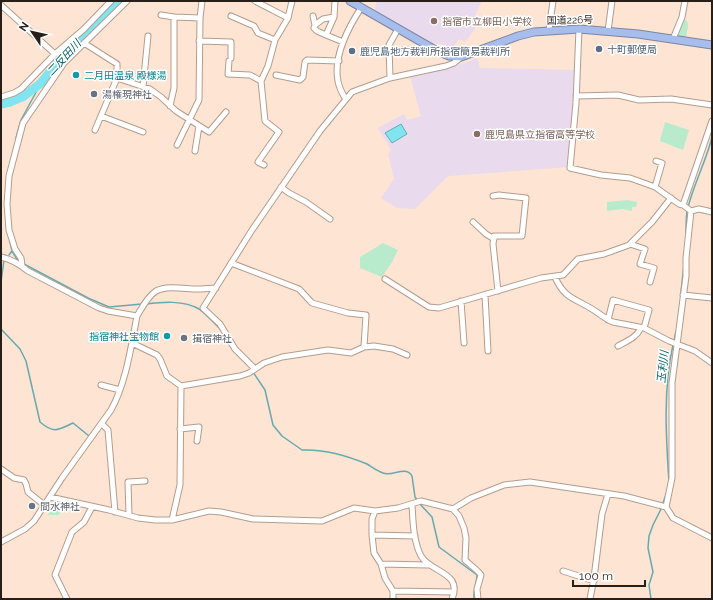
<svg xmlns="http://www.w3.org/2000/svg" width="713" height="600" font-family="Raleway,'Noto Sans JP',sans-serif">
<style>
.education{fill:#e9daed}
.green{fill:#b7ebcb}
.water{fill:#80e5f1;stroke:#66aab0}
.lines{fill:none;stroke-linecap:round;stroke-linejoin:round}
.stream{stroke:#66aab0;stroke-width:1.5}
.river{stroke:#80e5f1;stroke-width:9}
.minor-casing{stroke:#b49c8c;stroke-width:7}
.highway-casing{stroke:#7b86a2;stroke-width:9}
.minor{stroke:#fff;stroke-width:5}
.highway{stroke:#a7beec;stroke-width:7}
.education-dot{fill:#8d6e63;stroke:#fff;stroke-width:1.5}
.service-dot{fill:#5c6f8a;stroke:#fff;stroke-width:1.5}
.culture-dot{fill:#0f9aa8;stroke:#fff;stroke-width:1.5}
.worship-dot{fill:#6b7280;stroke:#fff;stroke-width:1.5}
.labels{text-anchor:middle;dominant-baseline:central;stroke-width:3;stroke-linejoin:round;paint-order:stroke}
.street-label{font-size:10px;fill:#281f19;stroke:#fff}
.education-label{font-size:10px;fill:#785e54;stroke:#fff;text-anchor:start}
.service-label{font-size:10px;fill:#4e5e75;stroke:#fff;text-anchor:start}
.culture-label{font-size:10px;fill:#0d838f;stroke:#fff;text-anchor:start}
.worship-label{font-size:10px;fill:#5b616d;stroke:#fff;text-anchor:start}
.water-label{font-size:11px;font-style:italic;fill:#06626a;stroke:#fff}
</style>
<rect width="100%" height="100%" fill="#fee4d3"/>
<path class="education" d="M377 1H482L476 13 475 29 465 42 459 39 454 47 433 43 422 39 374 11Z
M477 57 480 68 576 70 575 103 568 167 449 176 446 178 415 209 397 208 381 198 394 179 388 154 391 150 378 128 404 114 407 120 421 116 410 76 448 68 471 61Z"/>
<path class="green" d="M682 19 687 21 688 25 686 38 676 36Z
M665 122 689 130 683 150 660 141Z
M628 200 637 202 636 207H632V211L623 209 607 211V202Z
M383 243 398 250 392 262 382 277 360 268V257Z
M55 503 62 504 59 515H48Z"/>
<path class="water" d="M401 124 407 134 392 143 385 133Z"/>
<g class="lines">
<path class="stream" d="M16 138 21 120 41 83
M686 236C686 228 686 219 687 211 693 185 706 162 712 137
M12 251 16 258 19 261
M9 255 12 251 10 242
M24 264 88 298 109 307 142 304
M1 282 4 260
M681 292 684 265
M146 304C162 302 184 300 199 309 207 315 215 324 222 331
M1 329 20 349 26 361 40 422C54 434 58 430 73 423L89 436
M674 341 676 331
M253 372 265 390 273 425 282 436 302 450C323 449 348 456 367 464 372 467 377 471 383 473 392 477 406 465 412 476L415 497 417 500
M669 482C666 438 663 388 673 345
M419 503 432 517 439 547 477 575C477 584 473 588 474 599
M651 599 649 585 653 572 648 548 649 536 653 525 660 511 667 492"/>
<path class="river" d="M1 104 10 102 24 96 41 83 60 59 120 1"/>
<defs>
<path id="minor" d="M255 1 288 18
M335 1 334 17 326 35 343 42
M1 5 55 54
M161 15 174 17
M231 16 254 26 258 33 275 40
M313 16 315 25
M579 29 576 103 570 168 601 175 630 178 655 187 679 204 683 205 691 211 699 209 712 212
M549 30 553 1
M608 31 612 1
M326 35 317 31 314 28 315 25 323 19 334 17
M673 39 682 17 685 1
M199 41 231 42V58
M84 43 117 64V78L150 89 161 97 176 111 209 132 226 112
M229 61 228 74 250 75 261 81
M276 75 300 80 303 77 305 62 307 60 339 61
M390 78 389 45 398 29
M143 87 148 36
M576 96 618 95 639 100 671 99 712 105
M1 97 14 93 21 89 55 54 84 29 111 1
M345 98C342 93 339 87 338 81 333 56 348 28 361 8
M170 106 174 88V17L200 18
M101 116 143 132
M95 130 117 78
M177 145 199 100 200 18 202 1
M195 151 199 126
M264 165 258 162 279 132 265 121 261 81 268 66 275 40 288 18 292 1
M281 187 289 193 306 202 330 219
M655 187 662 163 656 161
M493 196 499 195 526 198 522 236H494L493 244 498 291
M683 205 712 121
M691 211 686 258V276L672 383V478L666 507 673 518 712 538
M473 222 486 234 494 239
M630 244 645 249 640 264 654 268 650 282
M1 257C10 259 21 265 28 271L99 308 108 311 137 316C142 308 147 297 156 291 168 285 185 289 197 289 204 289 210 288 216 288
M231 263 299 289 312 303 348 313 366 315 364 347
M22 266 21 258 15 249 9 230 7 204 9 176 23 123 64 63 127 1
M555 277C564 298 574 298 592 309 599 313 605 319 613 322L644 328 669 341 695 351 712 363
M385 279 429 307 439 308 541 278 563 275 578 259 604 254 629 245 652 222 671 198
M485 295 488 351
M683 295 712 298
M461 301 464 343
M608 320 613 300 649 310 644 328
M132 343 157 355 160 359 167 376 181 386 240 376 249 373 264 363 282 357 328 350 351 353 364 347 374 346 393 349 407 355
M618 346C627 341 636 338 641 328
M255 369 235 349 220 324 203 308 252 230 320 131 352 92 390 78 446 66 454 63 461 57
M101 385 120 390
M102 424 108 430 115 512
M180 429 199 427 197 441
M1 469 14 478 24 480 26 484 28 492 44 505
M50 497 109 510 138 518 155 520H172L209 511 221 512 253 519 322 521 354 508 375 511 398 508 421 501 453 509 459 516 464 528 466 538 465 560C469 564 479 571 481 575L477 589 478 599
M412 504C413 521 413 540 421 556 431 573 463 572 452 599
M453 509 471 498 504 485 530 482 624 496 666 507
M375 511 372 519V535L374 553 381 564 385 578 393 591V599
M129 515 128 482 145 481
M172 520 180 485 181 386
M372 535 415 536
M1 542 25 529 34 521 62 478 111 410C126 383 131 347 137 316
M381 564 428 565
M563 571 594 581
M393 591 454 592
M67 599 55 575 72 532 84 522 92 507
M590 599 594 578 602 514 608 494"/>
<path id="highway" d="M350 1 437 51 449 56 461 57 518 36 534 32 579 29 638 34 712 45"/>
</defs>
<use href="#minor" class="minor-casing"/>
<use href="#highway" class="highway-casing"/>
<use href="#minor" class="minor"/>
<use href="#highway" class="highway"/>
</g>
<g class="education-dot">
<circle cx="434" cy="21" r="4"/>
<circle cx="477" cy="134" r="4"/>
</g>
<g class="service-dot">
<circle cx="599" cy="49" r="4"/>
<circle cx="352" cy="51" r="4"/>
</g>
<g class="culture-dot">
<circle cx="76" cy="75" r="4"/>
<circle cx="167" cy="336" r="4"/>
</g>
<g class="worship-dot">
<circle cx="94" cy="94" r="4"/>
<circle cx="184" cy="338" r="4"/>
<circle cx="32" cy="506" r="4"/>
</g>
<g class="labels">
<g class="street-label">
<text transform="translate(570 20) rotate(-1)">国道226号</text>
</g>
<g class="education-label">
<text x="442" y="21">指宿市立柳田小学校</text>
<text x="485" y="134">鹿児島県立指宿高等学校</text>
</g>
<g class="service-label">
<text x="607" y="49">十町郵便局</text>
<text x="360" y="51">鹿児島地方裁判所指宿簡易裁判所</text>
</g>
<g class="culture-label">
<text x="84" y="75">二月田温泉 殿様湯</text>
<text x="159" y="336" text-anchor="end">指宿神社宝物館</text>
</g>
<g class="worship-label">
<text x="102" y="94">湯権現神社</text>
<text x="192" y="338">揖宿神社</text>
<text x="40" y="506">間水神社</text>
</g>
<g class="water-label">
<text transform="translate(64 58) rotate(-47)">二反田川</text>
<text transform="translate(663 367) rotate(-84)">玉利川</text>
</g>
</g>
<rect width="713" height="600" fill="none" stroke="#281f19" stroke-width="4"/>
<g transform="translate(32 32) rotate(304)" stroke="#ffffff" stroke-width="3" paint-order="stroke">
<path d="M0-3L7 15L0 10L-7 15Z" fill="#281f19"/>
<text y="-6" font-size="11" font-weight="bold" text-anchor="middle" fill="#281f19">N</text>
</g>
<path d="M573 580v6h72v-6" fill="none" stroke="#281f19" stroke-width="2"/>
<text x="579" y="580" font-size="12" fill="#281f19" stroke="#ffffff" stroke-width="3" paint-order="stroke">100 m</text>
</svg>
